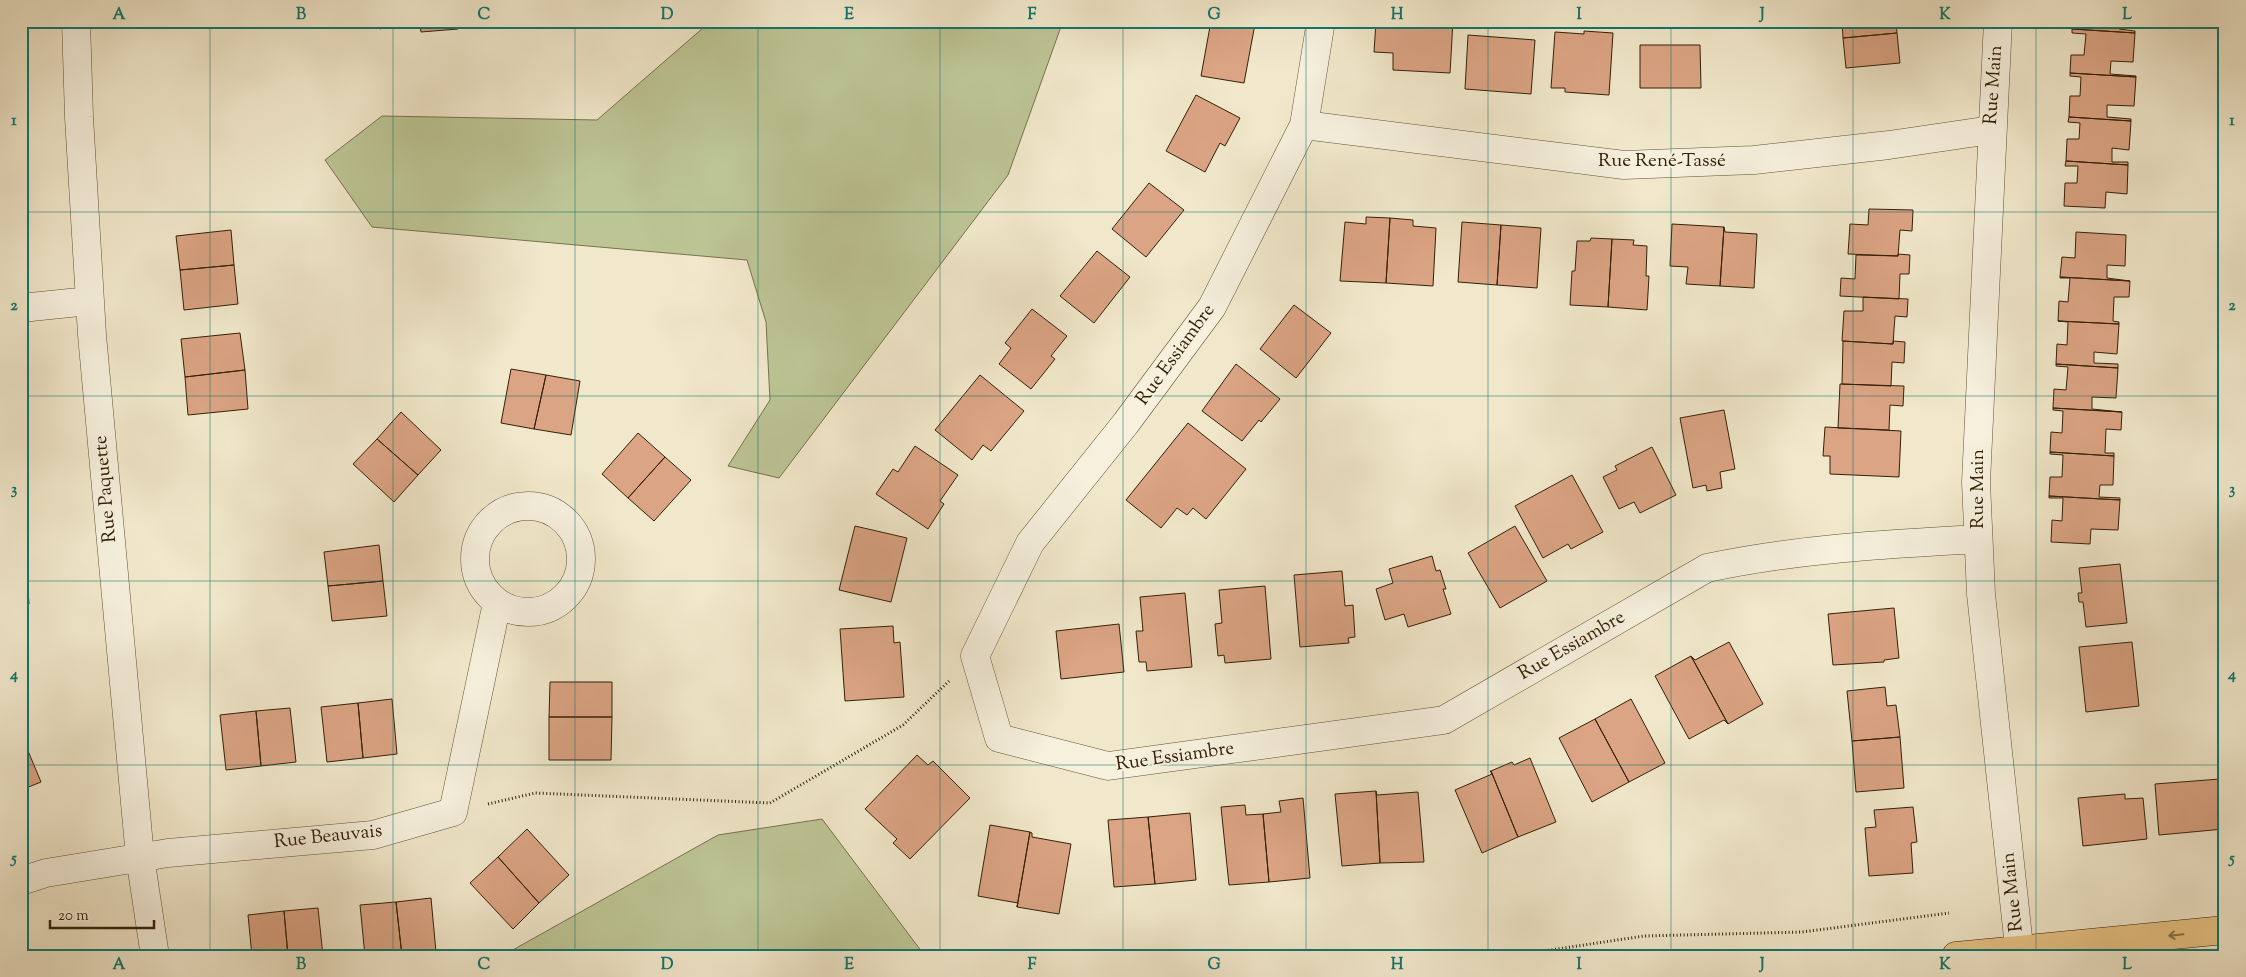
<svg xmlns="http://www.w3.org/2000/svg" width="2246" height="977" font-family="'Sorts Mill Goudy',serif">
<style>
.green{fill:#bdc595;stroke:#78724e}
.building{fill:#dba484;stroke:#342007}
.lines{fill:none;stroke-linecap:round;stroke-linejoin:round}
.minor-casing{stroke:#635238;stroke-width:29}
.major-casing{stroke:#342007;stroke-width:29}
.path{stroke:#342007;stroke-width:3;stroke-dasharray:1 2.5;stroke-linecap:butt}
.minor{stroke:#f6f0dd;stroke-width:28}
.major{stroke:#e8c486;stroke-width:28}
.oneway{stroke:#8e7246}
.grid{fill:none;stroke:#0f766e;stroke-width:1;stroke-opacity:0.55}
.labels{text-anchor:middle;dominant-baseline:central;stroke-width:4;stroke-linejoin:round;paint-order:stroke}
.street-label{font-size:19px;fill:#342007;stroke:#f6f0dd}
.neatline{fill:none;stroke:#0f766e;stroke-width:2}
.grid-label{font-size:16px;text-anchor:middle;font-weight:bold;fill:#0f766e}
</style>
<rect width="100%" height="100%" fill="#f1e8cb"/>
<filter id="stains"><feTurbulence type="fractalNoise" baseFrequency=".004" numOctaves="4"/><feColorMatrix values="0 0 0 0 .2 0 0 0 0 .09 0 0 0 0 .02 0 0 0 .5 -.17"/></filter>
<radialGradient id="worn" r=".72"><stop offset=".6" stop-color="#630" stop-opacity="0"/><stop offset="1" stop-color="#630" stop-opacity=".3"/></radialGradient>
<path class="green" d="M711 21H1063L1008 175 779 478 728 466 770 400 766 322 747 260 372 227 325 160 382 116 597 120Z
M822 819 925 956H502L718 835Z"/>
<path class="building" d="M355 21H383L381 29Z
M419 21H477L457 25 458 29 421 32Z
M1211 21H1236L1255 24 1244 83 1201 76Z
M1376 21H1453L1450 73 1393 70V53L1374 52Z
M1842 21H1896L1897 33 1843 38Z
M2073 21H2120L2119 29 2135 31V33L2072 29Z
M2072 29 2135 33 2133 62 2111 61 2110 74 2136 76V77L2070 73 2071 55H2084L2086 34 2072 33Z
M1584 31 1613 33 1609 95 1565 92V88H1551L1555 32 1584 34Z
M1897 33 1900 63 1846 68 1843 38Z
M1468 35 1535 40 1531 94 1465 89Z
M1640 45H1700L1701 88H1640Z
M2070 73 2136 77 2134 106 2107 105V117L2131 119V121L2069 117 2070 96H2080L2081 77 2070 76Z
M1196 95 1240 118 1225 146 1220 143 1205 172 1166 151Z
M2069 117 2131 121 2129 150 2112 148V162H2128V165L2066 161 2067 139H2079L2080 123 2068 122Z
M2066 161 2128 165 2127 194 2106 192 2105 208 2064 206 2065 183H2077L2078 166H2065Z
M1149 183 1184 210 1146 257 1112 229Z
M1869 209 1913 210 1912 231 1900 230 1898 256 1848 254 1850 224 1868 225Z
M1366 217 1390 218 1386 283 1340 281 1345 222 1366 224Z
M1390 218 1413 220V226L1436 228 1433 286 1386 283Z
M1462 222 1501 225 1497 285 1458 282Z
M1672 224 1724 227 1720 286 1686 284 1688 267 1670 266Z
M1501 225 1541 228 1537 288 1497 285Z
M1724 227 1725 232 1757 234 1754 288 1720 286Z
M231 230 234 265 180 270 176 236Z
M2076 232 2126 235 2125 266 2107 265V278L2130 281 2060 277 2062 257 2075 258Z
M1591 238 1612 239 1608 307 1570 305 1572 271H1575L1577 241H1590Z
M1612 239 1634 240 1633 245 1647 246 1646 276H1649L1647 310 1608 307Z
M1097 251 1130 277 1094 323 1060 296Z
M1898 254 1910 255 1909 274H1900L1899 299 1840 296 1841 278 1855 279 1856 255 1898 256Z
M234 265 238 304 184 310 180 270Z
M2060 277 2130 281 2129 297H2114L2113 321 2119 322V324L2058 321 2059 301 2068 302 2070 278H2060Z
M1863 297 1908 299 1907 317 1895 316 1893 344 1842 341 1844 311H1863Z
M1294 305 1331 333 1296 378 1260 349Z
M1032 309 1067 336 1051 356 1055 359 1031 389 999 364 1011 348 1005 343Z
M2058 321 2119 324 2117 354 2094 352V363L2118 364V368L2056 364 2057 344 2067 345 2068 322Z
M240 333 245 370 185 377 181 339Z
M1843 341 1893 344V341L1905 342 1904 363 1892 362 1891 386 1842 384Z
M1236 364 1280 399 1261 422 1259 420 1242 441 1202 411Z
M2056 364 2118 368 2116 398 2092 397V409L2122 412 2053 408 2054 389 2066 390 2068 367 2056 366Z
M511 369 546 375 534 429 501 423Z
M245 370 248 409 188 415 185 377Z
M546 375 580 381 571 435 534 429Z
M980 375 1024 411 991 451 983 445 972 460 935 430Z
M1840 384 1904 386 1903 406 1890 405 1889 430 1838 428Z
M2053 408 2122 412 2121 430 2106 429 2105 453H2114V456L2050 452 2051 432 2062 433 2063 411 2053 410Z
M1724 410 1735 469 1720 472 1722 488 1707 491 1706 485 1693 488 1680 418Z
M401 412 441 450 418 475 377 439Z
M1188 423 1246 469 1206 519 1193 508 1187 515 1177 508 1161 528 1126 500Z
M1825 427 1901 431 1899 477 1830 474V456H1823Z
M638 433 665 457 628 498 602 474Z
M377 439 418 475 394 502 353 464Z
M915 446 958 475 940 501 944 504 928 529 876 494 893 469 898 472Z
M1652 447 1676 495 1640 513 1634 502 1619 509 1603 477 1617 470 1615 466Z
M2050 452 2114 456 2113 485H2100L2099 497 2120 498V500L2049 496 2050 477H2062L2063 455 2050 454Z
M665 457 691 480 654 521 628 498Z
M1572 475 1603 532 1571 549 1568 544 1543 558 1515 506Z
M2049 496 2120 500 2118 530 2091 529 2090 544 2051 542 2052 520 2062 521 2063 498H2049Z
M21 511 25 530H21Z
M855 526 907 538 891 602 839 590Z
M1515 526 1547 581 1500 608 1468 553Z
M379 545 383 581 328 586 324 552Z
M1432 556 1436 571 1440 570 1446 589H1443L1451 614 1408 627 1404 614 1385 620 1376 589 1393 583 1389 569Z
M2120 564 2127 623 2086 627 2083 602H2079L2078 593H2082L2079 568Z
M21 567H26L29 604 21 605Z
M1342 571 1345 606 1353 605 1355 637 1348 638 1349 643 1300 647 1294 575Z
M383 581 387 616 332 621 328 586Z
M1265 586 1271 659 1225 663 1224 655 1218 656 1215 624 1222 623 1219 590Z
M1185 593 1192 667 1147 671 1146 662H1139L1136 631H1143L1140 597Z
M1894 608 1899 658 1884 660V662L1833 665 1828 614Z
M1119 624 1124 672 1061 679 1056 631Z
M893 626 894 643 900 642 904 697 845 701 840 629Z
M1729 642 1763 704 1728 724 1691 656 1695 660Z
M2132 642 2139 706 2086 712 2079 647Z
M1691 656 1728 724 1724 720 1689 739 1655 676Z
M550 682H612V717H549Z
M1885 687 1887 706 1896 705 1900 737 1852 741 1847 691Z
M392 699 397 754 363 758 358 703Z
M1631 699 1665 763 1629 782 1595 719Z
M358 703 363 758 327 762 321 707Z
M290 708 296 762 261 766 256 711Z
M256 711 261 766 226 770 220 715Z
M549 717H612L611 760H549Z
M1595 719 1629 782 1592 802 1559 738Z
M21 734 41 782 21 790Z
M1900 737 1904 788 1856 792 1852 741Z
M917 755 928 765 933 761 970 798 910 859 893 843 897 839 865 809Z
M1530 758 1556 822 1518 837 1491 771 1512 762 1514 765Z
M1490 771H1491L1518 837 1482 853 1455 790 1492 774Z
M2220 779 2224 829 2159 835 2155 784Z
M1376 791 1377 795 1418 792 1424 862 1380 863Z
M1376 791 1380 863 1342 866 1335 794Z
M2125 794V799L2143 798 2147 839 2083 846 2078 798Z
M1303 798 1310 878 1269 882 1263 814 1281 812 1279 801Z
M1245 805 1246 815 1263 814 1269 882 1229 885 1221 807Z
M1913 807 1917 842 1911 843 1913 873 1869 876 1865 828 1876 827 1874 810Z
M1190 813 1196 880 1155 884 1148 817Z
M1148 817 1155 884 1114 887 1108 820Z
M990 825 1030 832 1017 907 1018 903 978 896Z
M527 829 569 875 539 903 498 857Z
M1030 832 1032 833V837L1071 844 1059 914 1017 907Z
M498 857 539 903 513 929 470 883Z
M431 898 436 952 402 956 396 902Z
M396 902 402 956H365L360 905Z
M318 908 323 956H288L284 911Z
M284 911 288 956H252L248 915Z
M50 950 53 956H39Z"/>
<g class="lines">
<defs>
<path id="minor" d="M76 21 79 117 92 335 140 857 155 956
M1321 21 1304 125 1212 307 1126 423 1030 543 975 656 999 738 1108 766 1444 720 1707 568C1796 549 1887 544 1978 539
M1998 21 1976 482 1981 594 2020 956
M1304 125 1624 165 1754 160 1889 145 1991 130
M21 308 89 301
M475 559a53 53 0 1 1 106 0a53 53 0 1 1-106 0Z
M21 881 46 873 168 853 373 835 453 812 497 603"/>
<path id="major" d="M1956 956 2225 930"/>
</defs>
<use href="#minor" class="minor-casing"/>
<use href="#major" class="major-casing"/>
<path class="path" d="M488 804 535 793 770 803 903 725 949 681
M1496 956 1537 952 1644 936 1802 932 1949 913"/>
<use href="#minor" class="minor"/>
<use href="#major" class="major"/>
</g>
<defs><path id="oneway-shaft" d="M-6 0H5M1.5-3L5.5 0L1.5 3" fill="none" stroke-width="1.6" stroke-linecap="round" stroke-linejoin="round" transform="scale(1.25)"/></defs>
<use class="oneway" href="#oneway-shaft" transform="translate(2176 935) rotate(174)"/>
<path class="grid" d="M210 21V956M393 21V956M575 21V956M758 21V956M940 21V956M1123 21V956M1306 21V956M1488 21V956M1671 21V956M1853 21V956M2036 21V956M21 212H2225M21 396H2225M21 581H2225M21 765H2225"/>
<g class="labels">
<g class="street-label">
<text transform="translate(1994 85) rotate(-86)">Rue Main</text>
<text x="1662" y="161">Rue René-Tassé</text>
<text transform="translate(1176 355) rotate(-54)">Rue Essiambre</text>
<text transform="translate(106 489) rotate(-95)">Rue Paquette</text>
<text transform="translate(1978 489) rotate(-90)">Rue Main</text>
<text transform="translate(1572 646) rotate(-30)">Rue Essiambre</text>
<text transform="translate(1175 757) rotate(-8)">Rue Essiambre</text>
<text transform="translate(328 837) rotate(-6)">Rue Beauvais</text>
<text transform="translate(2013 892) rotate(-96)">Rue Main</text>
</g>
</g>
<rect width="2246" height="977" fill="none" stroke="#f1e8cb" stroke-width="55"/>
<path d="M50 920v8h104v-8" fill="none" stroke="#342007" stroke-width="2.5"/>
<text x="58" y="920" font-size="15" fill="#342007" stroke="#f6f0dd" stroke-width="4" paint-order="stroke">20 m</text>
<rect x="28" y="28" width="2190" height="922" class="neatline"/>
<g class="grid-label">
<text x="119" y="19">A</text>
<text x="301" y="19">B</text>
<text x="484" y="19">C</text>
<text x="667" y="19">D</text>
<text x="849" y="19">E</text>
<text x="1032" y="19">F</text>
<text x="1214" y="19">G</text>
<text x="1397" y="19">H</text>
<text x="1579" y="19">I</text>
<text x="1762" y="19">J</text>
<text x="1945" y="19">K</text>
<text x="2127" y="19">L</text>
<text x="14" y="125">1</text>
<text x="2232" y="125">1</text>
<text x="14" y="310">2</text>
<text x="2232" y="310">2</text>
<text x="14" y="494">3</text>
<text x="2232" y="494">3</text>
<text x="14" y="679">4</text>
<text x="2232" y="679">4</text>
<text x="14" y="863">5</text>
<text x="2232" y="863">5</text>
<text x="119" y="969">A</text>
<text x="301" y="969">B</text>
<text x="484" y="969">C</text>
<text x="667" y="969">D</text>
<text x="849" y="969">E</text>
<text x="1032" y="969">F</text>
<text x="1214" y="969">G</text>
<text x="1397" y="969">H</text>
<text x="1579" y="969">I</text>
<text x="1762" y="969">J</text>
<text x="1945" y="969">K</text>
<text x="2127" y="969">L</text>
</g>
<rect width="100%" height="100%" filter="url(#stains)"/>
<rect width="100%" height="100%" fill="url(#worn)"/>
</svg>
